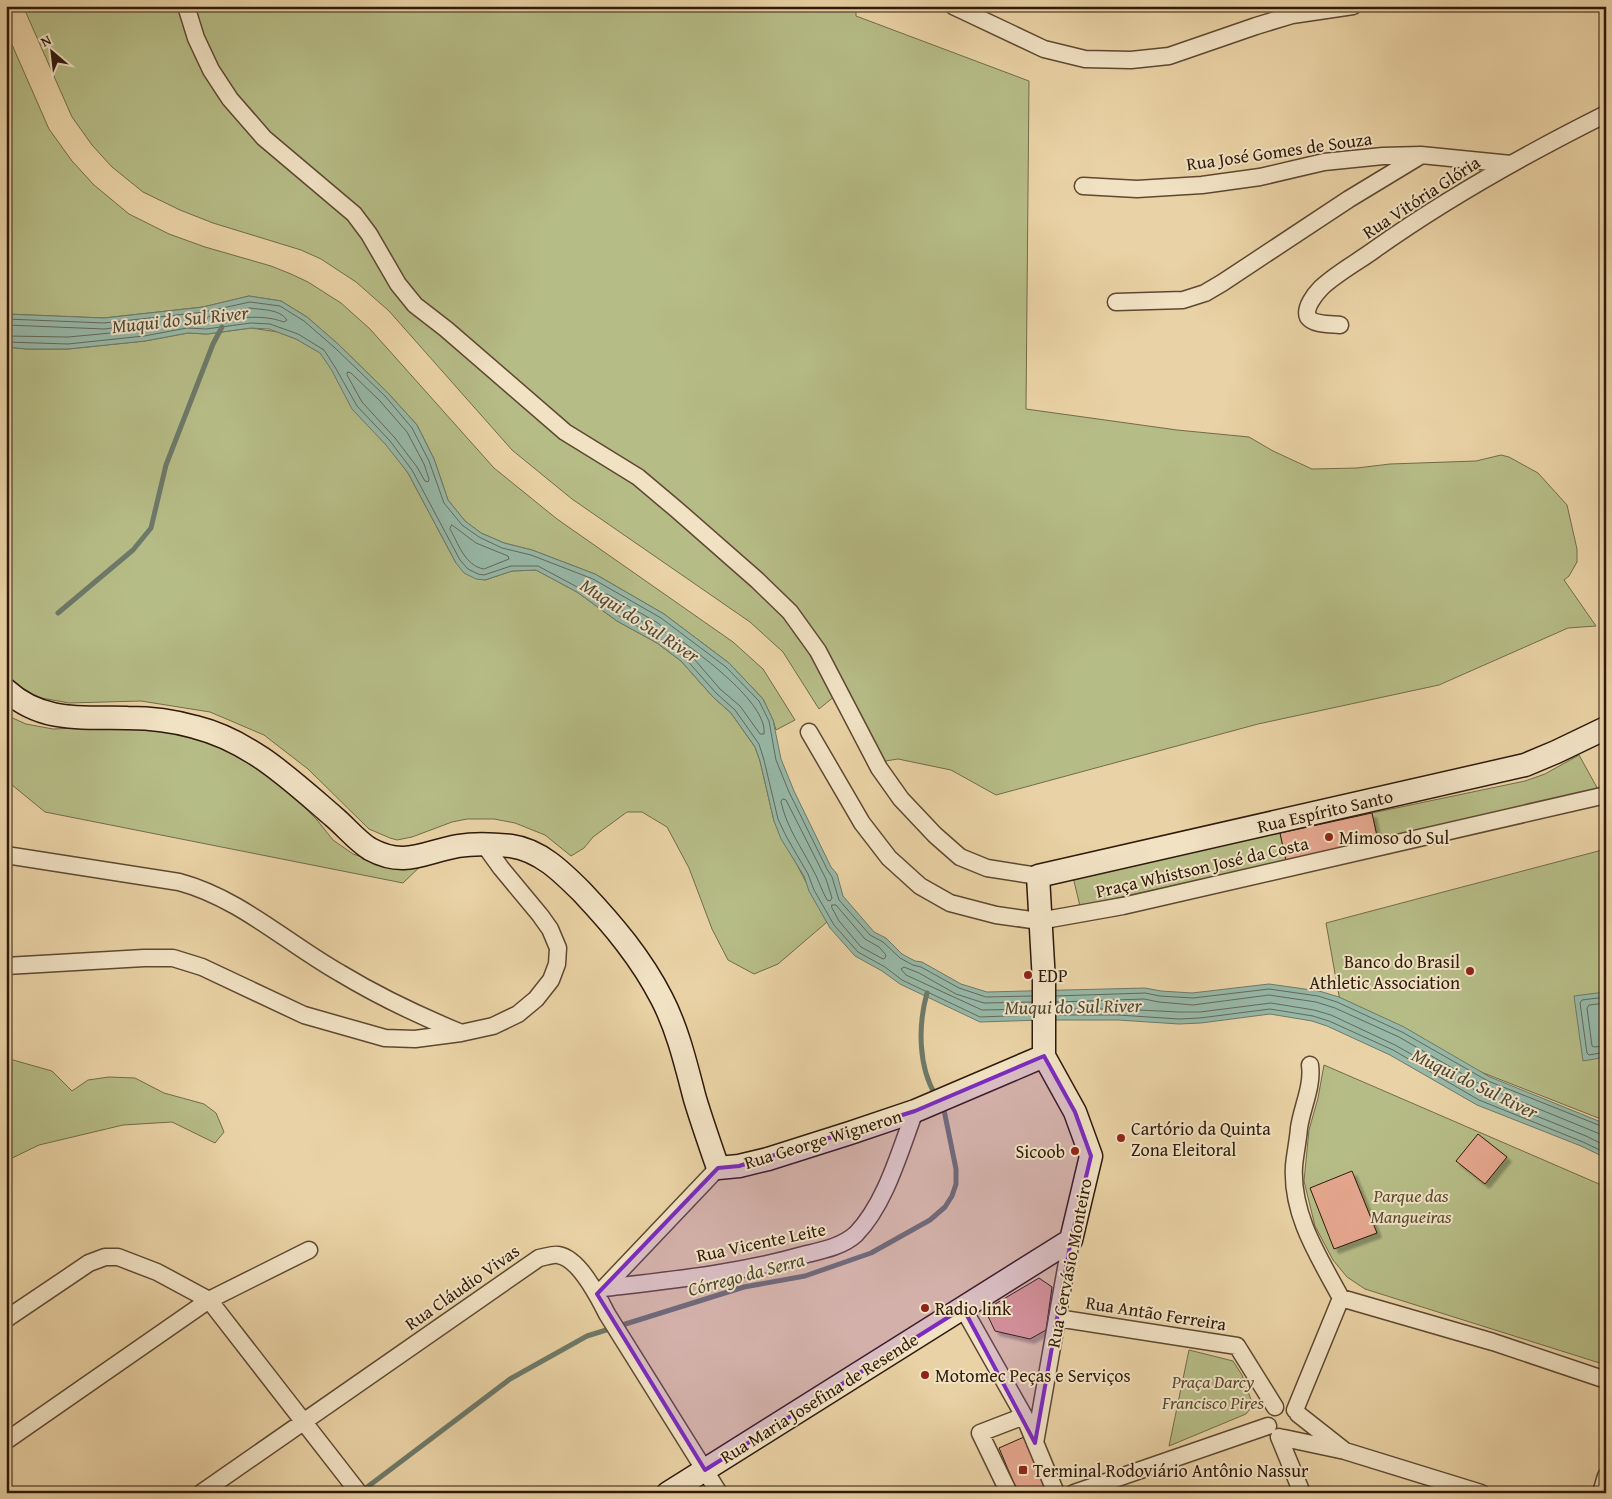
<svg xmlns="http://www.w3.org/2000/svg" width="1612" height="1499" font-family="'Gentium Book Plus',serif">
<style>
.green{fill:#b6bc86;stroke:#726b48}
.water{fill:#97b8a8;stroke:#6d7969}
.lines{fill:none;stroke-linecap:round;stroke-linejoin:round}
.shore{stroke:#636959;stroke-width:1}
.stream{stroke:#6d7969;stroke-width:5}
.building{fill:#e5a78f;stroke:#2f1a0a;filter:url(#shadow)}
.street-casing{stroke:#5e4831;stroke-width:19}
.secondary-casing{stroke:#2f1a0a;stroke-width:25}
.street{stroke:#f1e2c4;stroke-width:16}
.secondary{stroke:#f1e2c4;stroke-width:22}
.marked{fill:#7b2cbf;fill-opacity:0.2;stroke:#7b2cbf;stroke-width:4;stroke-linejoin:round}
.poi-dot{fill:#8f2418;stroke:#f1e2c4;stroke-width:2}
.labels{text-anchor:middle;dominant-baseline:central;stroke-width:4;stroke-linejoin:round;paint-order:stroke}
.street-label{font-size:18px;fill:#2f1a0a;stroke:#f1e2c4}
.poi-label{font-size:18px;fill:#2f1a0a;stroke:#f1e2c4;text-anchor:start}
.park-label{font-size:18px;font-style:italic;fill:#584b2f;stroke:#f1e2c4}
.water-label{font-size:19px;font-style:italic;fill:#4e4939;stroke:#f1e2c4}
</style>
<defs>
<filter id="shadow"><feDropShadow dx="4.5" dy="4.5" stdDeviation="1" flood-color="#0004"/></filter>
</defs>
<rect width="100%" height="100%" fill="#e9d2a5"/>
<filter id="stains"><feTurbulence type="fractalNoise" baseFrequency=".004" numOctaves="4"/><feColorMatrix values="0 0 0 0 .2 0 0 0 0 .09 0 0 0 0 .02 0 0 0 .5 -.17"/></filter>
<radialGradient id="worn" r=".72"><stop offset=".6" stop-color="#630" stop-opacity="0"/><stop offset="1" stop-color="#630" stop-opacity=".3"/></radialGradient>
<path class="green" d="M23 6H856V16L1029 81 1026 409 1177 430 1249 437 1273 451 1312 469 1357 468 1390 464 1476 461 1501 455 1509 457 1538 473 1567 505 1577 549V562L1569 576 1564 580 1596 626 1568 628 1439 685 1258 724 996 795 951 770 898 759 873 763 841 691 819 709 783 652 750 622 572 499 512 450 389 311 356 282 321 259 301 250 213 223 180 210 143 192 112 167 92 145 72 117Z
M6 31 49 129 72 161 94 185 129 214 169 234 205 247 271 266 291 274 308 282 341 303 370 329 494 468 557 519 733 642 763 669 795 720 776 730 773 720 763 699 729 663 664 614 595 574 532 550 504 543 481 533 465 521 448 500 434 459 417 425 388 393 338 344 307 317 281 301 249 296 203 307 104 318 6 314Z
M251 328 278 332 296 339 321 353 408 473 456 563 485 580 512 571 536 570 577 592 617 621 657 643 681 661 713 697 731 713 755 747 760 761 774 821 827 922 778 964 754 974 728 960 712 929 689 868 667 827 642 812H627L593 837 584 848 571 856 545 835 515 823 494 819H467L452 822 412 837 397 840 390 838 369 829 308 769 264 735 210 712 141 701 69 703 36 697 18 689 6 675V347L27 349H68L145 341 188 333 207 334Z
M6 715 26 724 53 729 122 726 159 728 224 745 285 787 317 820 333 840 353 854 377 862 428 859 403 883 45 812 6 780Z
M1579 755 1600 793 1378 841 1372 813 1525 781 1545 774Z
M1280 833 1286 861 1080 906 1073 877Z
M1606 849V1121L1343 1018 1326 923Z
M6 1058 52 1071 72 1091 88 1080 109 1077 135 1078 164 1093 204 1104 216 1113 224 1132 215 1143 172 1122 123 1125 39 1145 6 1161Z
M1324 1065 1606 1187V1365L1365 1289 1347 1277 1333 1260 1315 1226 1304 1181 1309 1130 1318 1098Z
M1189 1350 1233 1361 1242 1375 1253 1405 1246 1414 1169 1446Z"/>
<path class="water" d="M249 296 281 301 307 317 338 344 388 393 417 425 434 459 448 500 465 521 481 533 504 543 532 550 595 574 664 614 729 663 763 699 773 720 781 759 794 791 831 867 837 874 843 896 874 932 886 938 902 954 915 961 922 962 961 984 987 992 1145 988 1161 991 1192 993 1269 984 1319 991 1339 997 1404 1027 1490 1077 1606 1124V1158L1581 1146 1477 1105 1390 1055 1327 1026 1312 1021 1270 1014 1201 1023 1179 1024 1118 1020H1042L980 1022 900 984 882 971 855 956 830 928 809 891 804 876 781 839 774 821 760 761 755 747 731 713 713 697 681 661 657 643 617 621 577 592 536 570 512 571 485 580 476 579 464 573 456 563 408 473 386 445 352 409 331 369 320 353 296 339 269 329 251 328 207 334 188 333 145 341 68 349H27L6 347V314L104 318 203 307Z
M1605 992 1606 1057 1583 1061 1574 996Z"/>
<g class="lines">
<path class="shore" d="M250 308C262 310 280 309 287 320L284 322C259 313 235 319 209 322L206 320 208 317Z
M6 319 104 323 204 312 250 302 280 306 304 321 334 347 385 396 412 428 429 461 444 503 462 525 479 537 502 548 531 555 593 579 661 618 726 667 759 701 769 721 776 760 789 792 827 869 832 877 839 900 870 935 883 942 900 958 913 965 921 967 959 988 986 997 1032 996
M6 325 104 329 147 324 149 327 148 329 143 330 68 337 6 336
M6 342 68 344 144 336 187 328 206 329 251 323 270 324 298 334 324 350 335 367 357 406 390 441 412 470 460 560 468 569 478 574 484 575 511 566H538L579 588 619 616 660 639 684 657 716 693 735 710 759 744 764 760 778 819 786 836 808 874 814 890 834 925 858 952 885 967 902 980 980 1017 1032 1015
M348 372 351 373 380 401 407 432 424 464 429 479 428 482 425 481 417 467 395 438 362 402 347 375Z
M452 525 476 543 508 556 509 559 484 569C465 566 458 543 450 529Z
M607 594 658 623 665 629 666 632 663 633 623 611 605 599V596Z
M672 636H675C698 653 768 703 764 734H760L740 706 720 689 689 653 672 640Z
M783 799 786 800 826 879 832 898 830 901 827 900C821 889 818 878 812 868 800 845 787 828 781 802Z
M832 905H836L865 939 879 947 886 955 885 958 883 959 861 947 839 921 832 908Z
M1056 996 1145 993 1160 996 1193 998 1269 989 1318 996 1337 1002 1402 1032 1488 1081 1606 1128
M1606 997 1582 1000 1580 1003 1587 1053 1589 1055 1606 1052
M1032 1002 984 1003 956 994 919 973 904 967 901 969 906 975 982 1010 1032 1009
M1056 1002 1144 999 1159 1002 1193 1005 1269 995 1316 1002 1335 1008 1399 1037 1485 1087 1600 1134 1606 1135
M1606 1003 1589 1005 1587 1008 1592 1046 1594 1047 1606 1046
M1056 1009H1118L1179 1012H1200L1271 1003 1314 1010 1331 1015 1395 1045 1482 1094 1586 1136 1606 1146
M1056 1015H1118L1179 1019 1200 1018 1270 1009 1313 1016 1329 1021 1393 1050 1479 1100 1583 1142 1606 1153"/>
<path class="stream" d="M58 613 133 550 151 528 166 465 213 344 222 327
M927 993C918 1025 918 1067 936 1096
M362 1491 510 1379 587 1336 744 1287 805 1276 871 1253 930 1220 945 1207 952 1196 956 1184V1169L944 1110 942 1106"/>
</g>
<path class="building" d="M1372 813 1378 841 1286 861 1280 833Z
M1478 1134 1507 1157 1485 1184 1456 1161Z
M1352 1171 1377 1233 1334 1249 1310 1188Z
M1039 1278 1052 1287 1046 1330 1030 1339 995 1331 985 1310Z
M1024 1437 1048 1493H1018L999 1448Z"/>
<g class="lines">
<defs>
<path id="street" d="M186 6 196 38 211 70 230 99 264 138 354 214 369 234 398 284 415 305 446 329 565 432 638 477 676 509 757 580 790 612 818 651 879 768 901 799 935 835 960 857 987 868 1038 876
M953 6 1044 49 1085 59 1131 60 1169 56 1256 26 1292 15 1353 6
M1083 186 1137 189 1202 185 1260 177 1324 162 1383 156 1421 155 1511 164
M1116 302 1183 300 1205 293 1222 283 1349 199 1420 156
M1340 325C1332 324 1313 325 1308 317 1304 308 1315 294 1321 288 1334 275 1359 261 1374 250 1447 198 1526 154 1606 114
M809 732 862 823 889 858 920 886 950 903 996 915 1039 921 1123 906 1606 795
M6 855 179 882C239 898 287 943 340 973 378 996 418 1015 459 1032
M6 966 144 958H173L202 967 304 1015 385 1038 415 1039 461 1033 493 1026 518 1014 536 999 551 980 557 964 558 948 550 929 540 915 501 868 483 843
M1310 1065C1313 1086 1302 1107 1299 1128 1298 1141 1295 1154 1294 1166 1291 1215 1319 1257 1341 1298
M604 1288 718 1168
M597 1294 604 1288C672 1280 741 1273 807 1254 824 1250 843 1246 856 1234 886 1203 900 1150 915 1111
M963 1308 1024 1416 1056 1493
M1057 1318 1237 1346 1275 1407
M6 1319 89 1263 105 1257H118L157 1272 209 1300 359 1493
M1295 1410 1341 1298 1493 1342 1606 1380
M1279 1437 1302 1493
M1284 1438 1345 1451 1298 1414
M6 1441 209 1300 309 1250
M1035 1443 1071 1240
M1345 1451 1481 1493
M201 1493 539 1258C545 1257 553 1254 558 1255 579 1258 598 1296 607 1314L719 1493
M1009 1493 980 1433 1024 1416
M1074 1493 1268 1426
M1601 1493 1606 1476"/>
<path id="secondary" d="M6 690C42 723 83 717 128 718 150 718 174 721 195 727 251 741 292 781 334 817 346 827 357 841 370 849 405 868 424 852 458 846 476 843 493 844 511 846 540 850 562 872 582 892 613 925 641 958 662 999 678 1030 686 1065 695 1099 702 1122 710 1145 718 1168L739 1166 768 1159 850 1133 915 1111 1044 1056
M668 1493 1071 1240 1091 1156 1075 1112 1044 1056V982L1038 876 1525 765 1556 752 1606 728"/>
</defs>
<use href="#street" class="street-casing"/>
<use href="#secondary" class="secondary-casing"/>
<use href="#street" class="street"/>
<use href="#secondary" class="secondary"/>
</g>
<path class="marked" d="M1044 1056 1075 1112 1091 1156 1071 1240 1035 1443 963 1308 705 1470 597 1294 718 1168 739 1166 915 1111Z"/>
<g class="poi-dot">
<circle cx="1329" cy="837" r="5"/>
<circle cx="1470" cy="971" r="5"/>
<circle cx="1028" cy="975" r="5"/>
<circle cx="1121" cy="1138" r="5"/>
<circle cx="1075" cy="1151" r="5"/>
<circle cx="925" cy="1308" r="5"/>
<circle cx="925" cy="1375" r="5"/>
<rect x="1018" y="1465" width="10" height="10" rx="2.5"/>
</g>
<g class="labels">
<g class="street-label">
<text transform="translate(1279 151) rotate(-8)">Rua José Gomes de Souza</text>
<text transform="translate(1421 197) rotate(-33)">Rua Vitória Glória</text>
<text transform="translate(1325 811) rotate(-13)">Rua Espírito Santo</text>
<text transform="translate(1202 867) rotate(-13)">Praça Whistson José da Costa</text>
<text transform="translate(823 1139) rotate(-17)">Rua George Wigneron</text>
<text transform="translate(761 1242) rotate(-12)">Rua Vicente Leite</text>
<text transform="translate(1069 1263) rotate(-79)">Rua Gervásio Monteiro</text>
<text transform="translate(462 1287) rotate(-35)">Rua Cláudio Vivas</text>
<text transform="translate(1156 1313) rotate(9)">Rua Antão Ferreira</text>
<text transform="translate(819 1398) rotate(-32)">Rua Maria Josefina de Resende</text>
</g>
<g class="poi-label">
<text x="1339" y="837">Mimoso do Sul</text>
<text x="1460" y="961" text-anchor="end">Banco do Brasil<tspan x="1460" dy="21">Athletic Association</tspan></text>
<text x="1038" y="975">EDP</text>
<text x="1131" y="1128">Cartório da Quinta<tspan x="1131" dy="21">Zona Eleitoral</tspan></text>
<text x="1065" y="1151" text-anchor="end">Sicoob</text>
<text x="935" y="1308">Radio link</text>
<text x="935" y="1375">Motomec Peças e Serviços</text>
<text x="1033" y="1470">Terminal Rodoviário Antônio Nassur</text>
</g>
<g class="park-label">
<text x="1411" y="1195">Parque das<tspan x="1411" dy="21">Mangueiras</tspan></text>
<text x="1213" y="1381">Praça Darcy<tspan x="1213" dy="21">Francisco Pires</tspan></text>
</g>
<g class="water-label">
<text transform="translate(180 319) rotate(-6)">Muqui do Sul River</text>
<text transform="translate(640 620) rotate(33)">Muqui do Sul River</text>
<text transform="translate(1073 1006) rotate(-1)">Muqui do Sul River</text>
<text transform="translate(1475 1083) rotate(26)">Muqui do Sul River</text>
<text transform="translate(746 1274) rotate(-15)">Córrego da Serra</text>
</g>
</g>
<rect width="1612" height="1499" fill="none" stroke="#e9d2a5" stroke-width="25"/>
<rect x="8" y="8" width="1597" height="1484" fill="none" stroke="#2f1a0a" stroke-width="2.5"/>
<rect x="12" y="12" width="1587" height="1474" fill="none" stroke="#2f1a0a"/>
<g transform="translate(52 52) rotate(332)" stroke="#f1e2c4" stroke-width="4" paint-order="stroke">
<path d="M0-4L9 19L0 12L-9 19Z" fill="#2f1a0a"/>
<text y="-8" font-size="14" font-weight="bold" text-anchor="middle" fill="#2f1a0a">N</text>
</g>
<rect width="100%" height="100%" filter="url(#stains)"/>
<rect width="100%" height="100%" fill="url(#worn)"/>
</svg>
